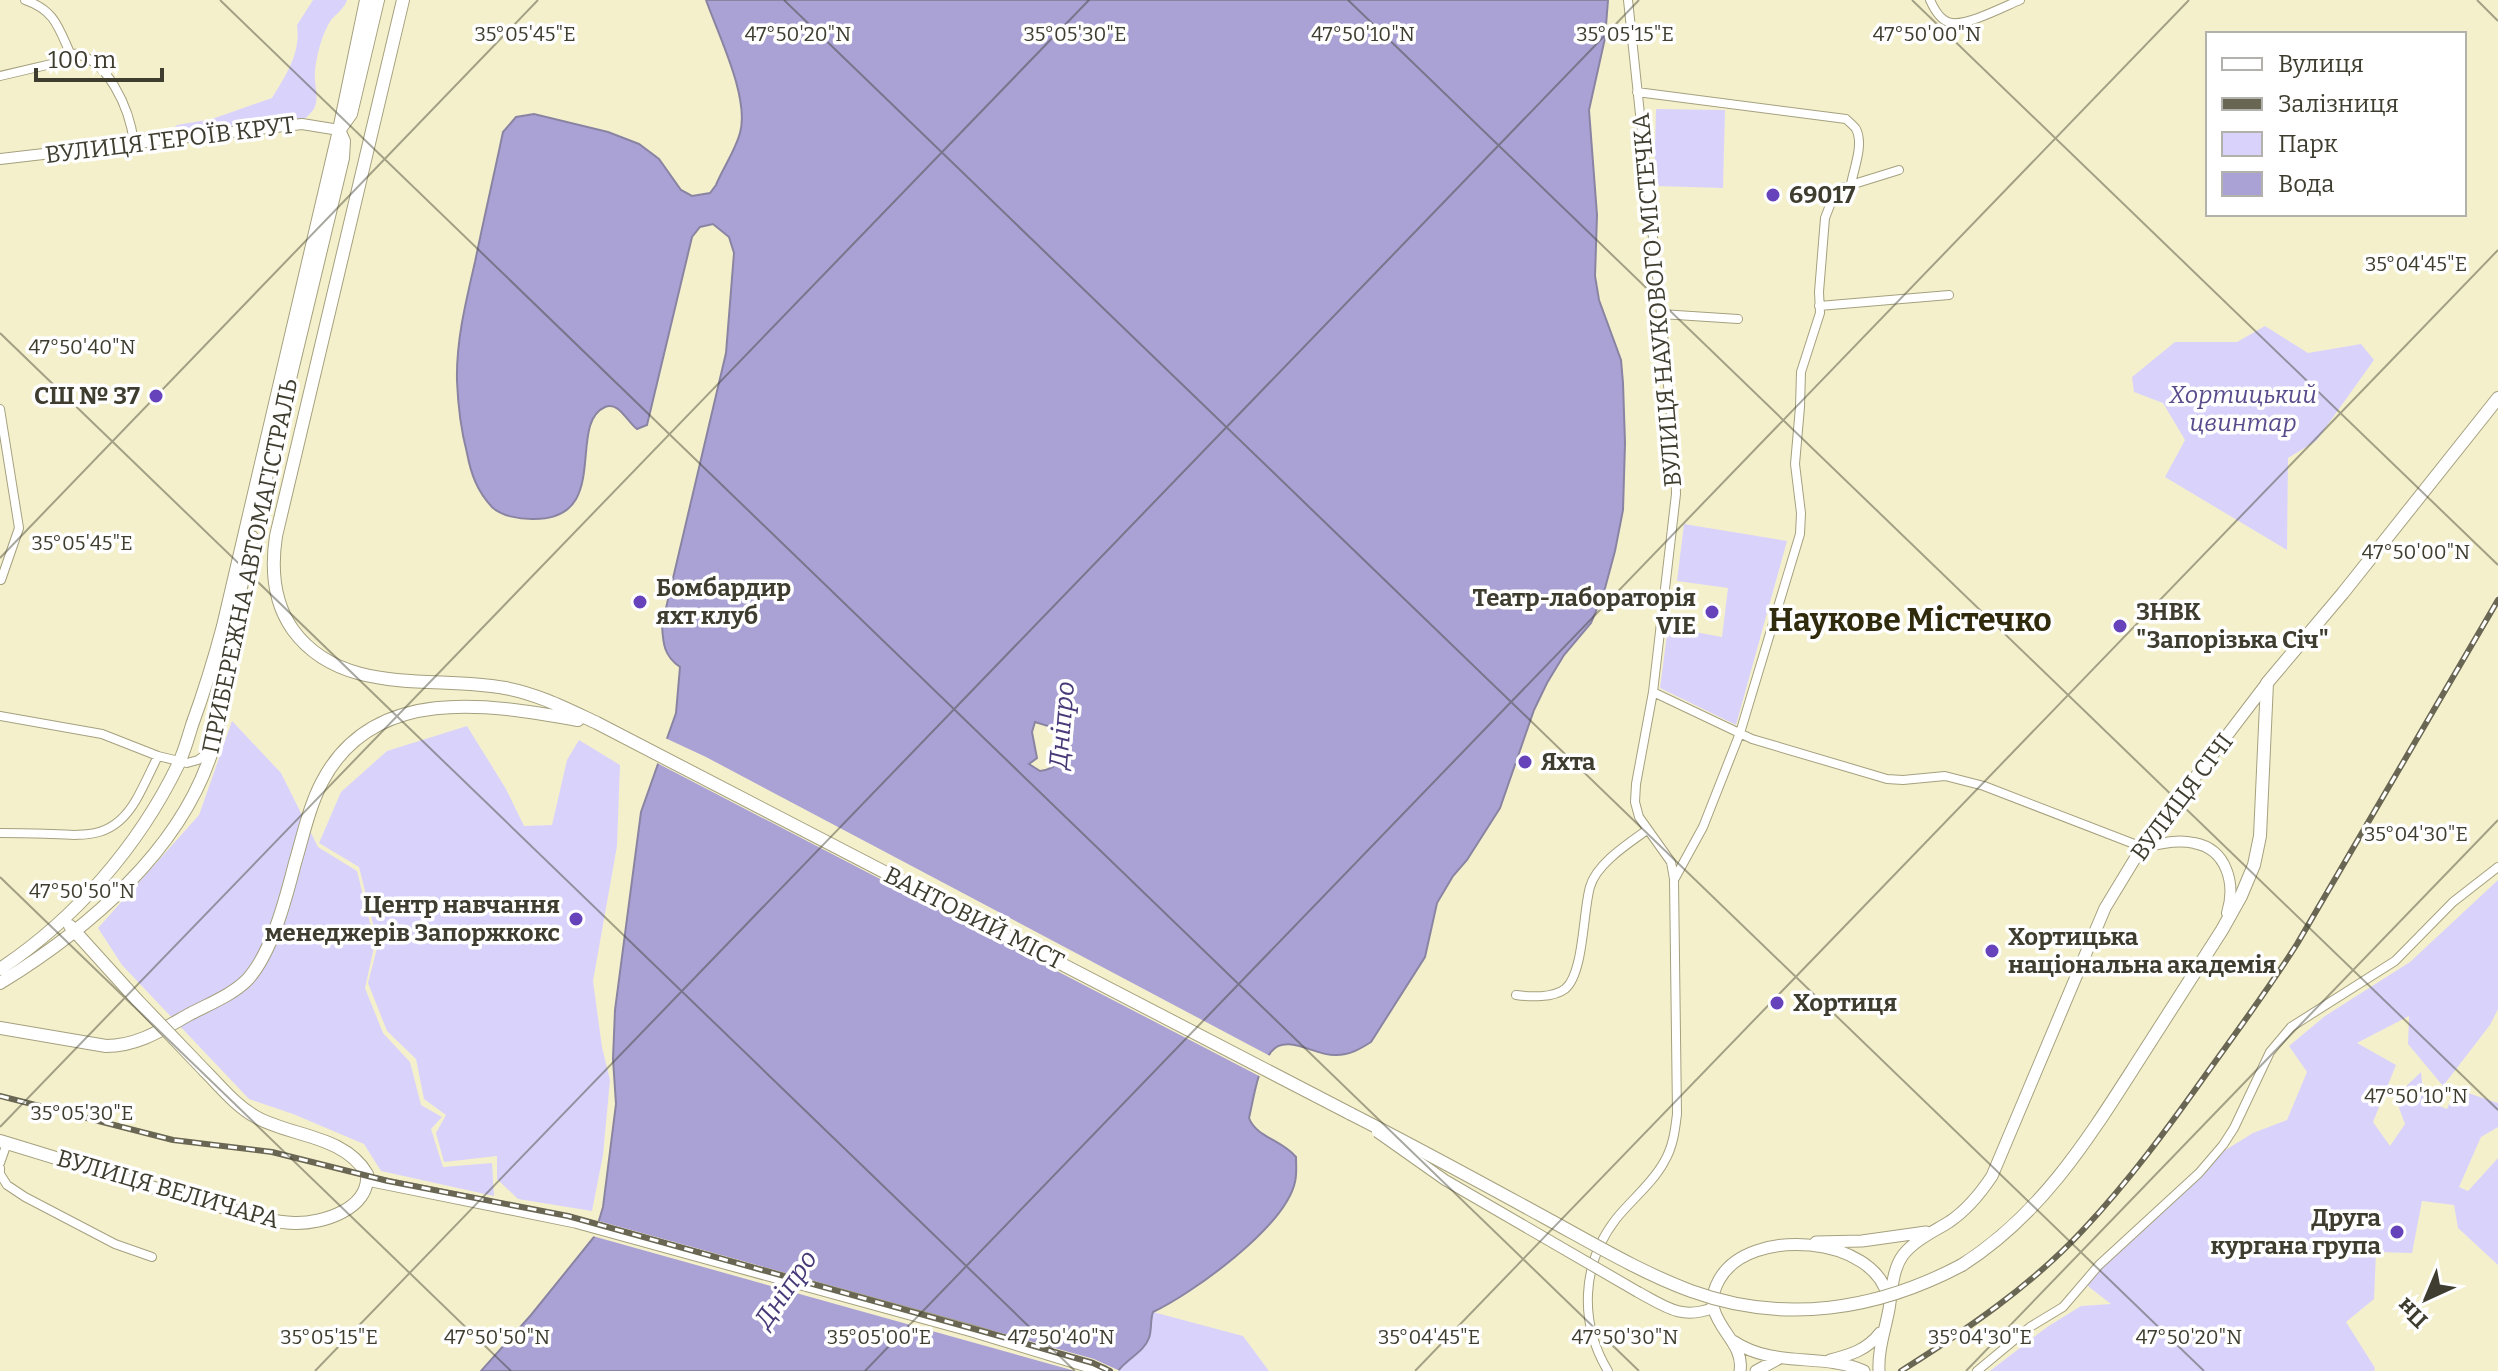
<svg xmlns="http://www.w3.org/2000/svg" width="2498" height="1371" font-family="Bitter,serif">
<style>
.green{fill:#d9d3fc}
.water{fill:#aaa2d5;stroke:#8a84a3;stroke-width:2;fill-rule:evenodd}
.pier{fill:#f5f0cc}
.lines{fill:none;stroke-linecap:round;stroke-linejoin:round}
.minor-casing{stroke:#a5a07e;stroke-width:10}
.tertiary-casing{stroke:#a5a07e;stroke-width:12}
.secondary-casing{stroke:#a5a07e;stroke-width:13}
.primary-casing{stroke:#a5a07e;stroke-width:14}
.minor{stroke:#fff;stroke-width:8}
.tertiary{stroke:#fff;stroke-width:10}
.secondary{stroke:#fff;stroke-width:11}
.primary{stroke:#fff;stroke-width:12}
.rail-casing{stroke:#696653;stroke-width:6}
.rail{stroke:#fff;stroke-width:3;stroke-dasharray:9;stroke-linecap:butt}
.tertiary-bridge-casing{stroke:#a5a07e;stroke-width:12;stroke-linecap:butt}
.primary-bridge-casing{stroke:#a5a07e;stroke-width:14;stroke-linecap:butt}
.tertiary-bridge{stroke:#fff;stroke-width:10}
.primary-bridge{stroke:#fff;stroke-width:12}
.ticks{fill:none;stroke:#3f3d2f;stroke-width:2;stroke-opacity:0.45}
.poi-dot{fill:#6642bb;stroke:#fff;stroke-width:3}
.labels{text-anchor:middle;dominant-baseline:central;stroke-width:7;stroke-linejoin:round;paint-order:stroke}
.street-label{font-size:24px;fill:#3f3d2f;stroke:#fff}
.poi-label{font-size:24px;font-weight:bold;fill:#3f3d2f;stroke:#fff;text-anchor:start}
.park-label{font-size:24px;font-style:italic;fill:#594b8c;stroke:#fff}
.water-label{font-size:26px;font-style:italic;fill:#483978;stroke:#fff}
.district-label{font-size:32px;font-weight:bold;fill:#312b0d;stroke:#fff}
.ticks-label{font-size:20px;text-anchor:middle;fill:#3f3d2f;stroke:#fff;stroke-width:7;stroke-linejoin:round;paint-order:stroke}
</style>
<rect width="100%" height="100%" fill="#f5f0cc"/>
<path class="green" d="M313 0H347C344 9 337 13 331 20 322 34 317 54 315 70 313 92 326 105 301 121L191 142C183 141 175 138 173 129L177 125 212 119 272 98C286 75 301 53 297 25Z
M1656 109 1725 110 1723 188 1654 186Z
M2265 326 2308 353 2361 344 2374 360 2316 441 2288 458 2287 550 2165 477 2185 440 2163 403 2134 392 2132 377 2175 342H2237Z
M1684 524 1787 541 1736 725 1660 688 1668 627 1722 637 1728 588 1677 581Z
M232 721 281 773 318 847 357 871 375 943 365 988 383 1033 410 1062 421 1105 442 1117 431 1129 443 1167 492 1163 494 1196 381 1171 364 1144 293 1114 249 1099 122 965 98 928 199 815Z
M467 726 506 789 524 826 552 825 567 760 579 740 620 765 617 846 593 981 602 1047 610 1080 603 1155 592 1211 518 1199 497 1179V1156L444 1162 436 1133 446 1115 424 1099 416 1059 387 1031 368 983 378 944 359 867 319 843 341 792 387 751Z
M2498 880V1009L2490 1025 2443 1086 2408 1044 2409 1016 2357 1043 2396 1065 2373 1122 2390 1146 2405 1124 2395 1097 2421 1072 2424 1100 2447 1109 2456 1089 2498 1103V1127L2481 1137 2459 1187 2468 1191 2498 1158V1265L2458 1228 2454 1205 2422 1201 2412 1253 2376 1252 2374 1299 2346 1322 2375 1368 2374 1371H1990L2047 1327 2081 1306 2111 1304 2084 1283 2211 1159 2253 1133 2287 1120 2307 1072 2289 1046 2325 1016 2410 962Z
M1153 1312 1243 1336 1269 1371H1118L1127 1358 1141 1350Z"/>
<path class="water" d="M706 0H1608L1605 38 1589 110 1597 215 1595 276 1599 300 1621 360 1623 383 1625 443 1623 510 1615 551 1604 592 1591 623 1564 655 1547 683 1534 710 1500 808 1467 860 1453 876 1437 903 1425 957 1371 1042C1360 1049 1350 1055 1336 1055 1317 1057 1286 1032 1271 1052 1257 1069 1254 1097 1249 1118 1256 1137 1282 1140 1296 1157 1296 1165 1297 1174 1295 1182 1285 1227 1193 1293 1153 1312 1150 1320 1152 1330 1149 1338 1144 1352 1127 1359 1118 1371H481L531 1315 594 1237 603 1207 616 1104 613 1059 615 1010 641 812 676 713 680 667C664 656 663 644 662 625L726 353 734 253 729 237 713 224 700 227 692 237 647 425 637 429C627 422 619 401 605 407 566 424 613 521 532 519 519 519 501 516 492 507 477 491 471 474 467 453 461 430 458 406 457 381 456 341 466 301 475 262 484 218 494 175 503 132L516 117 534 114 608 132 639 144 659 159 681 190 692 196 710 193 716 185C723 168 735 151 740 133 750 98 718 34 706 0ZM1035 722 1058 729C1067 749 1064 768 1040 771L1029 764 1037 758 1032 732Z"/>
<path class="pier" d="M663 737 706 757 1272 1057 1263 1078 655 762Z
M595 1220 1094 1359 1120 1371H1075L589 1235Z"/>
<g class="lines">
<defs>
<path id="minor" d="M25 0C54 10 58 26 70 53
M1930 0C1934 9 1941 22 1952 23 1969 25 2003 7 2020 0
M70 53C108 56 130 110 134 143
M0 76 64 61 70 53
M1637 92 1846 119C1847 120 1855 127 1856 129 1864 144 1854 168 1851 184
M1819 306 1949 295
M1661 314 1738 319
M0 409 19 528 1 580
M1653 692 1752 739 1887 779 1903 780 1945 776 1984 786 2142 847
M0 716 102 734 158 756 187 763 198 760 209 752
M0 833C17 833 33 833 50 834 88 836 114 838 136 800 144 786 151 770 158 756
M1675 878 1703 827 1740 733 1800 534 1801 513 1795 464 1800 407 1801 372 1820 313 1819 292 1825 218 1832 200 1841 188 1899 170
M1516 995C1530 997 1553 998 1565 989 1584 974 1583 910 1590 887 1596 864 1629 843 1647 830
M0 1163 7 1143
M0 1168V1174L7 1185 25 1197 115 1244 152 1257
M1608 1371C1579 1323 1581 1264 1616 1219 1631 1200 1652 1184 1664 1162 1673 1147 1675 1131 1677 1114L1674 879 1671 862 1639 817 1635 802 1636 784 1653 692 1676 494 1675 457 1661 314 1628 0
M1977 1371 2030 1327 2063 1307 2099 1265 2199 1173 2223 1145 2234 1128 2270 1052 2291 1027 2395 961 2453 902 2498 867"/>
<path id="tertiary" d="M0 159 302 124 339 130
M2142 847C2159 844 2177 839 2194 843 2227 849 2236 884 2227 913
M1638 1292C1666 1307 1681 1320 1713 1308"/>
<path id="secondary" d="M367 1180 575 1222 972 1331 1103 1371
M1816 1242 1862 1241 1926 1232
M1733 1341C1775 1369 1821 1352 1864 1371
M1830 1360C1850 1355 1867 1350 1880 1333
M1740 1371C1746 1337 1696 1321 1719 1280 1749 1225 1876 1236 1888 1298
M1756 1371 1778 1359
M1879 1371C1878 1349 1885 1331 1889 1309 1892 1292 1892 1270 1903 1255 1915 1240 1933 1232 1949 1222 1967 1210 1980 1194 1992 1176L2105 908 2142 847 2267 683"/>
<path id="primary" d="M403 0 276 536C271 569 273 602 293 630 342 697 434 675 505 688 538 694 567 709 597 723L1351 1114
M341 128 351 114 378 0
M259 508 343 158 344 141 339 130
M70 926 137 1000
M0 969C75 919 138 847 178 765 184 753 188 738 192 725 204 692 214 660 223 626L339 130 366 0
M0 983C88 929 182 850 213 748 222 721 221 691 226 663 233 621 243 579 252 537
M0 1028 106 1046C138 1046 163 1029 190 1014 209 1004 232 995 247 980 272 953 286 898 295 863 303 836 309 807 322 782 373 684 488 704 578 720
M0 1141C70 1162 140 1185 211 1204 238 1211 267 1222 294 1223 322 1224 370 1209 367 1174 344 1135 292 1137 256 1117 236 1106 221 1087 205 1071
M1962 1265C2039 1216 2085 1144 2133 1069 2162 1023 2192 977 2222 930L2241 896 2254 865 2260 836 2267 683 2343 593 2498 398"/>
</defs>
<use href="#minor" class="minor-casing"/>
<use href="#tertiary" class="tertiary-casing"/>
<use href="#secondary" class="secondary-casing"/>
<use href="#primary" class="primary-casing"/>
<use href="#minor" class="minor"/>
<use href="#tertiary" class="tertiary"/>
<use href="#secondary" class="secondary"/>
<use href="#primary" class="primary"/>
<defs>
<path id="rail" d="M0 1096 173 1140 272 1152 388 1181 568 1216 1003 1337 1093 1363 1110 1371
M1901 1371C1966 1330 2030 1287 2083 1230 2129 1181 2168 1128 2207 1073 2238 1030 2269 988 2297 944L2498 600"/>
</defs>
<use href="#rail" class="rail-casing"/>
<use href="#rail" class="rail"/>
<defs>
<path id="tertiary-bridge" d="M1377 1132 1445 1180 1638 1292"/>
<path id="primary-bridge" d="M137 1000 205 1071
M1351 1114C1416 1147 1480 1182 1544 1217 1592 1243 1640 1272 1691 1291 1784 1325 1877 1310 1962 1265"/>
</defs>
<use href="#tertiary-bridge" class="tertiary-bridge-casing"/>
<use href="#primary-bridge" class="primary-bridge-casing"/>
<use href="#tertiary-bridge" class="tertiary-bridge"/>
<use href="#primary-bridge" class="primary-bridge"/>
</g>
<path class="ticks" d="M220 0 1639 1371M784 0 2204 1371M1348 0 2498 1110M1912 0 2498 565M2477 0 2498 21M0 333 1075 1371M0 558 538 0M0 877 511 1371M0 1127 1089 0M315 1371 1639 0M865 1371 2189 0M1415 1371 2498 250M1966 1371 2498 820"/>
<g class="poi-dot">
<circle cx="1773" cy="195" r="8"/>
<circle cx="156" cy="396" r="8"/>
<circle cx="640" cy="602" r="8"/>
<circle cx="1712" cy="612" r="8"/>
<circle cx="2120" cy="626" r="8"/>
<circle cx="1525" cy="762" r="8"/>
<circle cx="576" cy="919" r="8"/>
<circle cx="1992" cy="951" r="8"/>
<circle cx="1777" cy="1003" r="8"/>
<circle cx="2397" cy="1232" r="8"/>
</g>
<g class="labels">
<g class="street-label">
<text transform="translate(170 140) rotate(-7)">ВУЛИЦЯ ГЕРОЇВ КРУТ</text>
<text transform="translate(1657 300) rotate(-95)">ВУЛИЦЯ НАУКОВОГО МІСТЕЧКА</text>
<text transform="translate(250 566) rotate(-78)">ПРИБЕРЕЖНА АВТОМАГІСТРАЛЬ</text>
<text transform="translate(2182 797) rotate(-53)">ВУЛИЦЯ СІЧІ</text>
<text transform="translate(974 918) rotate(27)">ВАНТОВИЙ МІСТ</text>
<text transform="translate(168 1189) rotate(16)">ВУЛИЦЯ ВЕЛИЧАРА</text>
</g>
<g class="poi-label">
<text x="1789" y="195">69017</text>
<text x="140" y="396" text-anchor="end">СШ № 37</text>
<text x="656" y="588">Бомбардир<tspan x="656" dy="28">яхт клуб</tspan></text>
<text x="1696" y="598" text-anchor="end">Театр-лабораторія<tspan x="1696" dy="28">VIE</tspan></text>
<text x="2136" y="612">ЗНВК<tspan x="2136" dy="28">"Запорізька Січ"</tspan></text>
<text x="1541" y="762">Яхта</text>
<text x="560" y="905" text-anchor="end">Центр навчання<tspan x="560" dy="28">менеджерів Запоржкокс</tspan></text>
<text x="2008" y="937">Хортицька<tspan x="2008" dy="28">національна академія</tspan></text>
<text x="1793" y="1003">Хортиця</text>
<text x="2381" y="1218" text-anchor="end">Друга<tspan x="2381" dy="28">кургана група</tspan></text>
</g>
<g class="park-label">
<text x="2243" y="395">Хортицький<tspan x="2243" dy="28">цвинтар</tspan></text>
</g>
<g class="water-label">
<text transform="translate(1062 725) rotate(-85)">Дніпро</text>
<text transform="translate(786 1289) rotate(-55)">Дніпро</text>
</g>
<g class="district-label">
<text x="1910" y="620">Наукове Містечко</text>
</g>
</g>
<g class="ticks-label">
<text x="798" y="41">47°50'20"N</text>
<text x="1363" y="41">47°50'10"N</text>
<text x="1927" y="41">47°50'00"N</text>
<text x="525" y="41">35°05'45"E</text>
<text x="1075" y="41">35°05'30"E</text>
<text x="1625" y="41">35°05'15"E</text>
<text x="2416" y="271">35°04'45"E</text>
<text x="82" y="354">47°50'40"N</text>
<text x="82" y="550">35°05'45"E</text>
<text x="2416" y="559">47°50'00"N</text>
<text x="2416" y="841">35°04'30"E</text>
<text x="82" y="898">47°50'50"N</text>
<text x="2416" y="1103">47°50'10"N</text>
<text x="82" y="1120">35°05'30"E</text>
<text x="329" y="1344">35°05'15"E</text>
<text x="879" y="1344">35°05'00"E</text>
<text x="1429" y="1344">35°04'45"E</text>
<text x="1980" y="1344">35°04'30"E</text>
<text x="497" y="1344">47°50'50"N</text>
<text x="1061" y="1344">47°50'40"N</text>
<text x="1625" y="1344">47°50'30"N</text>
<text x="2189" y="1344">47°50'20"N</text>
</g>
<rect x="2206" y="32" width="260" height="184" fill="#ffffff" stroke="#b2b1ac" stroke-width="2"/>
<rect x="2222" y="58" width="40" height="12" fill="#ffffff" stroke="#b2b1ac" stroke-width="2"/>
<text x="2278" y="72" font-size="24" fill="#3f3d2f">Вулиця</text>
<rect x="2222" y="98" width="40" height="12" fill="#696653" stroke="#b2b1ac" stroke-width="2"/>
<text x="2278" y="112" font-size="24" fill="#3f3d2f">Залізниця</text>
<rect x="2222" y="132" width="40" height="24" fill="#d9d3fc" stroke="#b2b1ac" stroke-width="2"/>
<text x="2278" y="152" font-size="24" fill="#3f3d2f">Парк</text>
<rect x="2222" y="172" width="40" height="24" fill="#aaa2d5" stroke="#b2b1ac" stroke-width="2"/>
<text x="2278" y="192" font-size="24" fill="#3f3d2f">Вода</text>
<g transform="translate(2426 1299) rotate(224)" stroke="#ffffff" stroke-width="6" paint-order="stroke">
<path d="M0-6L14 30L0 20L-14 30Z" fill="#3f3d2f"/>
<text y="-12" font-size="22" font-weight="bold" text-anchor="middle" fill="#3f3d2f">Пн</text>
</g>
<path d="M36 68v12h126v-12" fill="none" stroke="#3f3d2f" stroke-width="4"/>
<text x="48" y="68" font-size="24" fill="#3f3d2f" stroke="#ffffff" stroke-width="6" paint-order="stroke">100 m</text>
</svg>
